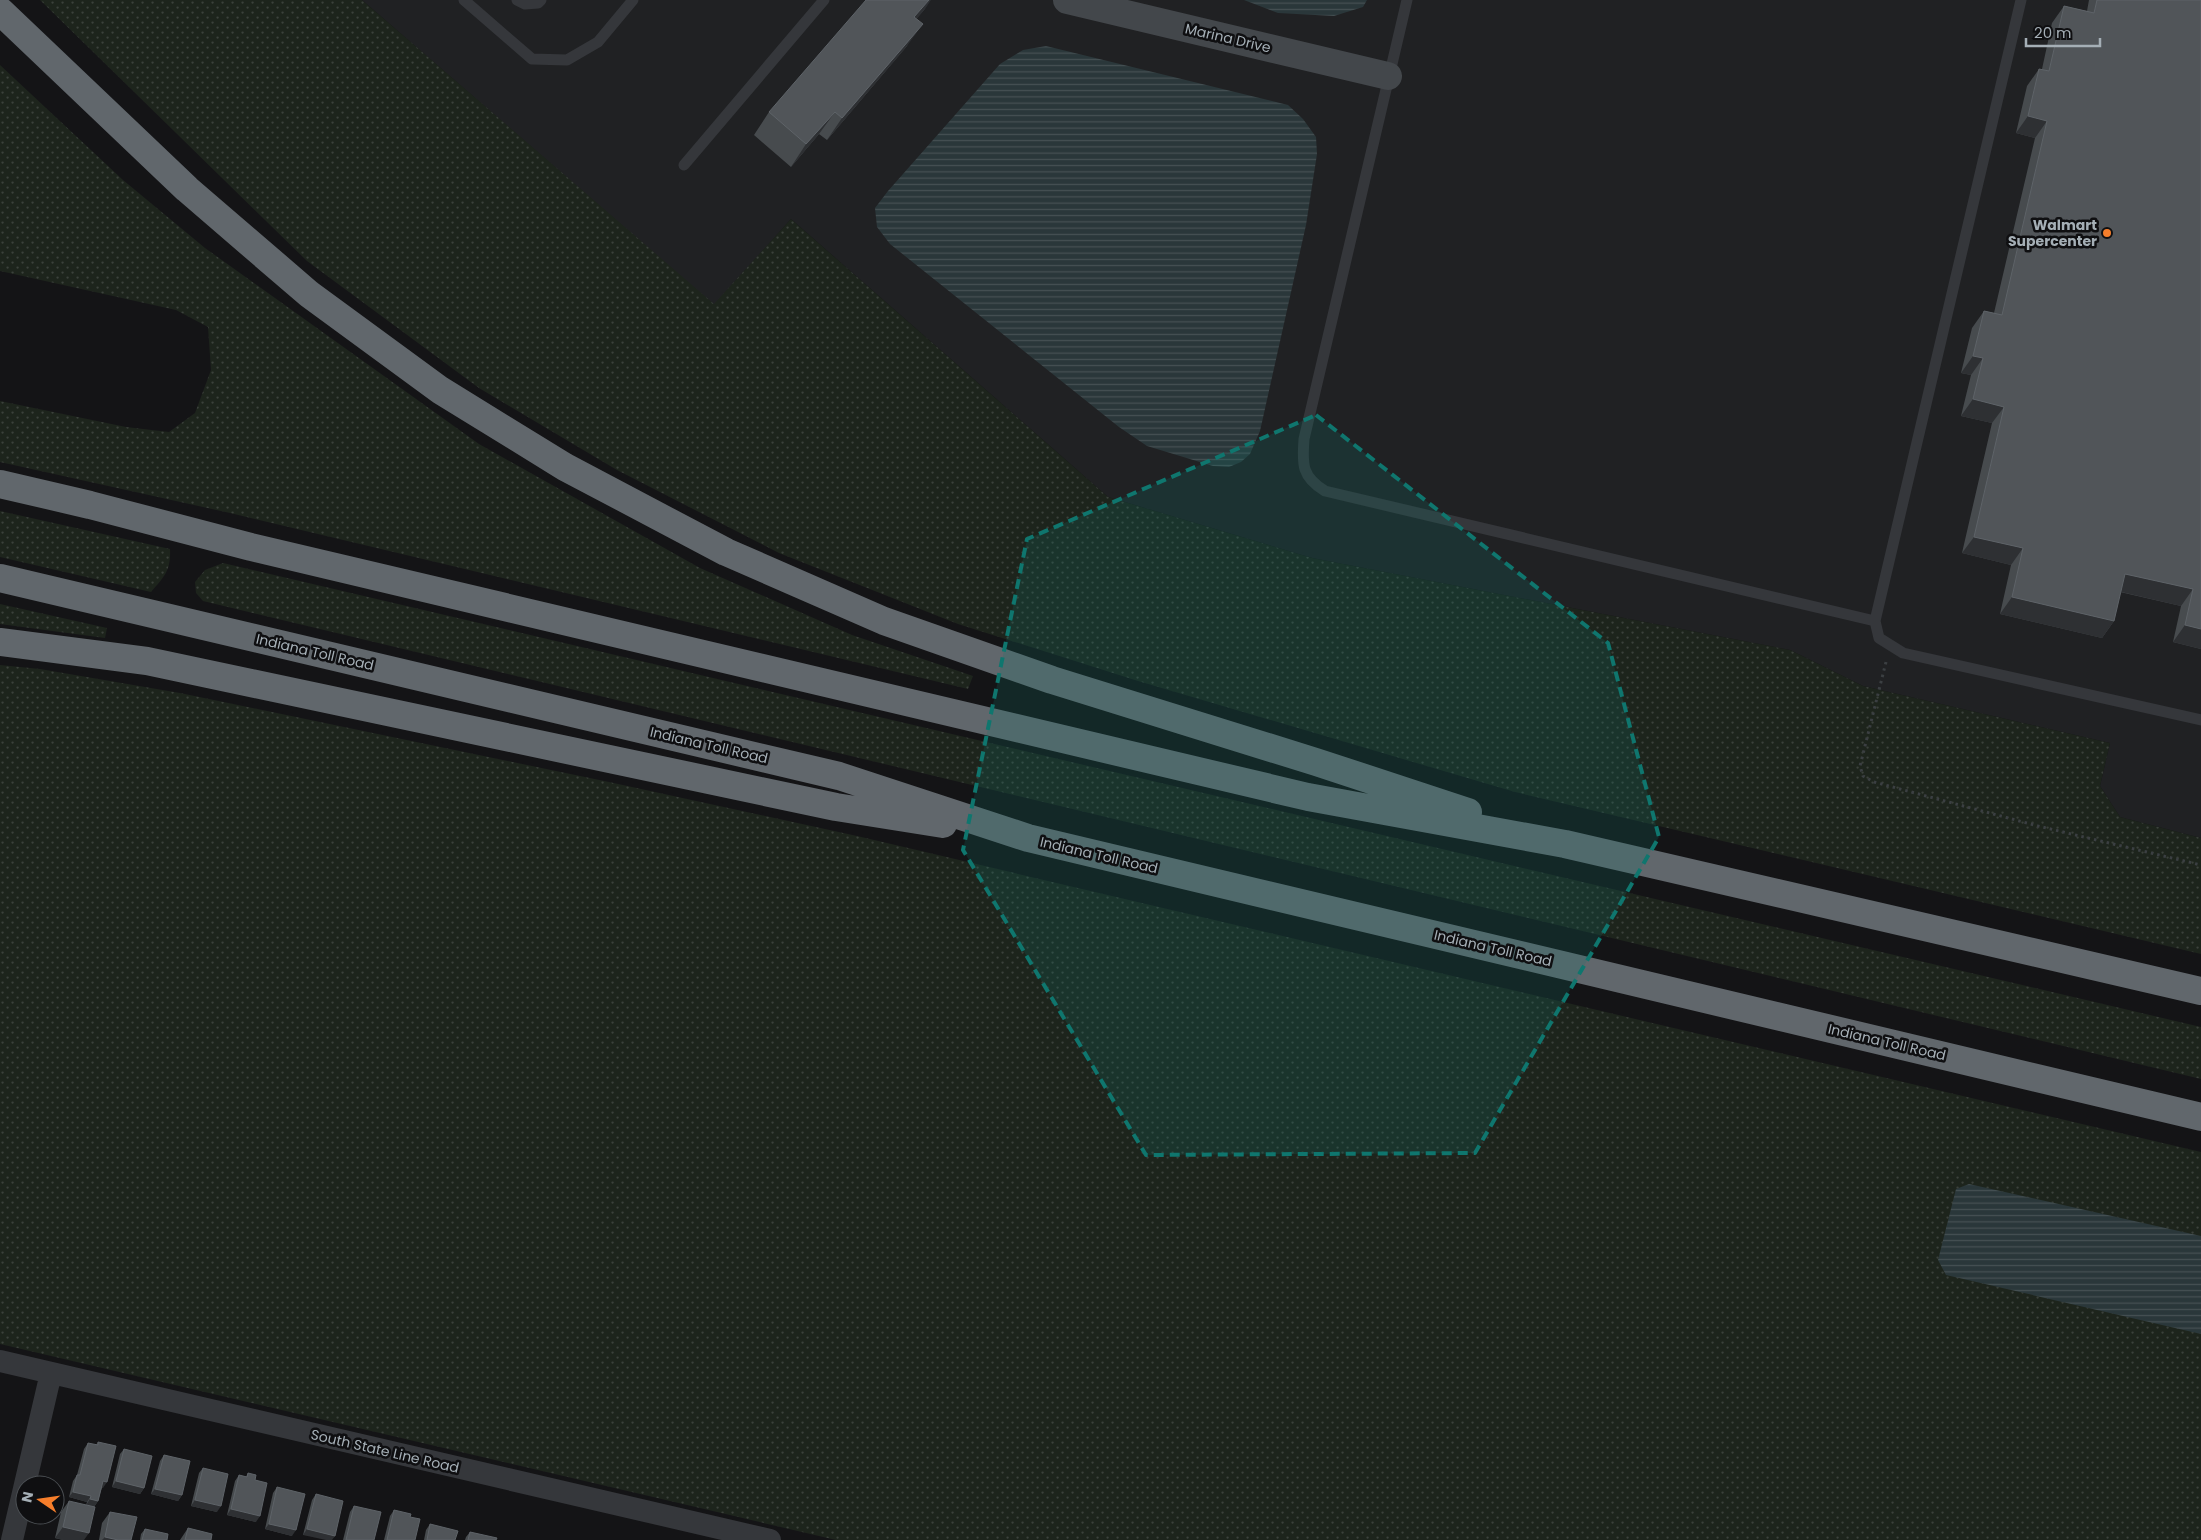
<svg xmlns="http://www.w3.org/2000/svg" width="2201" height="1540" font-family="Poppins,sans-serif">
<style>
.built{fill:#202123}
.grass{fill:url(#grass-dots)}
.water{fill:url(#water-rules)}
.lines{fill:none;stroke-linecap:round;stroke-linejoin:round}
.path{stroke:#3b3f42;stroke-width:3;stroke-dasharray:2.5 4;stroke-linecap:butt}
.lane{stroke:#35373b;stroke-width:11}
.street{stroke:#35373b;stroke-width:22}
.secondary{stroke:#43474b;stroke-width:28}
.highway{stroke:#61676c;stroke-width:28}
.wall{fill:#474b4e}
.shaded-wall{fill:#2e3033}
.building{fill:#515559;stroke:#5e6368}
.marked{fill:#0f766e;fill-opacity:0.2;stroke:#0f766e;stroke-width:4;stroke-dasharray:10 6;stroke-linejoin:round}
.poi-dot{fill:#f67e2b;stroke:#0f0f11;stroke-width:2}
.labels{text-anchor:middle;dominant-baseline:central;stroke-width:5;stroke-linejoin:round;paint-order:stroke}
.street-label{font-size:14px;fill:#a5afb6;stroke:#0f0f11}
.poi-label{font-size:14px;font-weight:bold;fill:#a5afb6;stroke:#0f0f11;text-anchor:end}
</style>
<defs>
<pattern id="grass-dots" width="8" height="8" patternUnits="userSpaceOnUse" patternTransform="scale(1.25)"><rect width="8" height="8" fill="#1d241c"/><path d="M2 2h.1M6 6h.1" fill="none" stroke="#3b413b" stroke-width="1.8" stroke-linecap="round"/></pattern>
<pattern id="water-rules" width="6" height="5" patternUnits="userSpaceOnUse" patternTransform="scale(1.25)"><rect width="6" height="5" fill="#2a373a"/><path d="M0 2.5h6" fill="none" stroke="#465154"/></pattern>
</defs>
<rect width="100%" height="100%" fill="#141416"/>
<path class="built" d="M362 0H2201V838L2120 817 2100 786 2110 743 1863 686 1790 650 1312 558 1108 497 791 219 714 305Z"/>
<path class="grass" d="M40 0H362L714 304 791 219 1108 497 1312 558 1790 650 1863 686 2110 743 2100 786 2120 817 2201 838V954L1515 792 1138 681 958 624 779 553 617 470 479 388 307 261Z
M0 65 123 180 205 248 479 444 700 568 852 635 973 676 968 689 230 513 0 462V401L126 427 169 432 195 413 211 370 208 327 176 310 0 271Z
M0 511 170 549C171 570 165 576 151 592L0 557Z
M223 563 2201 1027V1079L203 601 196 593 195 582 205 570Z
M0 604 107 628 105 638 0 624Z
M0 665 40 669 180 693 609 782 857 836 2201 1152V1540H836L0 1344Z"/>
<path class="water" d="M1244 0H1367L1363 7 1334 16 1278 13Z
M1046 46 1288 105 1303 119 1316 137 1317 154 1306 225 1260 431 1250 454 1241 462 1229 467 1213 466 1147 446 1119 427 890 244 877 227 875 208 888 191 1000 64 1023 50Z
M1969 1184 2201 1236V1334L1946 1275 1938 1260 1956 1189Z"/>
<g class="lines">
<path class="path" d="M1886 662 1860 766 1863 776 1874 782 2038 826 2201 865"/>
<path class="lane" d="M464 0 532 59 567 60 598 42 633 0
M517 0 525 4 538 3 541 0
M1407 0 1304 439C1302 465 1302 477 1325 491L1875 621
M2021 0 1875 621 1879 638 1903 653 2201 720
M684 165 824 0"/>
<path class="street" d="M0 1361 770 1540
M12 1540 51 1373"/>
<path class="secondary" d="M1067 0 1388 76"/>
<path class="highway" d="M0 11 187 189 309 294 440 390 565 467 726 552 884 621 1052 680 1316 762 1468 812
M0 484 90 505 251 547 1308 797 1565 844 2201 991
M0 578 839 776 1028 838 2201 1117
M0 642 147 661 836 807 943 824"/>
</g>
<path class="wall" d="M2089 0H2201V649L2173 642 2181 606 2120 592 2114 621 2102 638 2000 614 2011 565 1962 553 1992 423 1961 416 1971 375 1961 373 1972 328 1984 311 1994 313 2035 138 2016 133 2027 86 2039 69H2042L2052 23 2064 6 2087 11Z
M925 9 916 19 907 46 827 140 819 134 791 167 754 135 769 112Z
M98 1442 103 1488 102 1487 98 1501 94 1507 86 1505 87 1502 69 1497 73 1481 77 1475 84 1449 88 1443 96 1445Z
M124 1449 144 1488 140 1494 112 1487 120 1454Z
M164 1455 182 1495 178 1501 151 1494 160 1461Z
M203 1468 217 1512 191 1506 199 1473Z
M248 1473 255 1480 256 1522 227 1515 235 1481 239 1475 246 1477Z
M277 1487 292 1536 265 1529 273 1493Z
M316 1494 335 1536 303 1535 312 1500Z
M69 1501 84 1540H63L55 1538 61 1512Z
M354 1506 374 1540H343L350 1512Z
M394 1510 410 1517 415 1540H384L390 1516Z
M110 1512 131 1540H99L102 1523Z
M430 1524 455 1540H424L426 1530Z
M188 1528 211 1540H180Z
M145 1529 167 1540H140L141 1534Z
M470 1532 496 1540H465L466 1537Z"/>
<path class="shaded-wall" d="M929 0H931L925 9 899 39 914 17Z
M923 24 907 46 827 140 842 118Z
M835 112 819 134 791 167 806 144Z
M2028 116 2047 121 2035 138 2016 133Z
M1973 356 1983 358 1971 375 1961 373Z
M1973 399 2004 407 1992 423 1961 416Z
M1974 537 2023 548 2011 565 1962 553Z
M2125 574 2193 589 2181 606 2113 590Z
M2012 597 2114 621 2102 638 2000 614Z
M2185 625 2201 629V649L2173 642Z
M103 1481 107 1482 103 1488 99 1487Z
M116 1481 144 1488 140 1494 112 1487Z
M155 1489 182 1495 178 1501 151 1494Z
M73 1492 91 1496 87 1502 69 1497Z
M90 1499 98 1501 94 1507 86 1505Z
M195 1500 221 1506 217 1512 191 1506Z
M231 1509 260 1516 256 1522 227 1515Z
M269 1524 296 1530 292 1536 265 1529Z
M63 1527 89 1533 84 1540H63L55 1538Z
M307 1529 335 1536 332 1540H326L303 1535Z
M105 1537 118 1540H102Z"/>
<path class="building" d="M866 0H929L914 17 923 24 842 118 835 112 806 144 769 112Z
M2097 0H2201V629L2185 625 2193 589 2125 574 2114 621 2012 597 2023 548 1974 537 2004 407 1973 399 1983 358 1973 356 1984 311 2002 315 2047 121 2028 116 2039 69 2049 71 2064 6 2094 13Z
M98 1442 116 1446 107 1482 103 1481 98 1501 90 1499 91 1496 73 1492 77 1475H80L88 1443 98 1445Z
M124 1449 152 1456 144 1488 116 1481Z
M164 1455 190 1461 182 1495 155 1489Z
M203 1468 228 1474 221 1506 195 1500Z
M248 1473 256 1475 255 1480 267 1483 260 1516 231 1509 239 1475 247 1477Z
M277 1487 305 1494 296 1530 269 1524Z
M316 1494 343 1501 335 1536 307 1529Z
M69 1501 95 1507 89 1533 63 1527Z
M354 1506 381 1512 374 1540H346Z
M394 1510 411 1514 410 1517 420 1519 415 1540H387Z
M110 1512 137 1517 131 1540H118L105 1537Z
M430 1524 458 1531 455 1540H427Z
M188 1528 212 1534 211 1540H185Z
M145 1529 168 1534 167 1540H142Z
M470 1532 497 1538 496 1540H468Z"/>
<path class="marked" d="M1316 415 1608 643 1659 837 1475 1153 1146 1155 963 850 1027 539Z"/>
<circle class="poi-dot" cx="2107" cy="233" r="5"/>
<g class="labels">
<g class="street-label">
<text transform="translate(1228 38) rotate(13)">Marina Drive</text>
<text transform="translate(315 652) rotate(13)">Indiana Toll Road</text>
<text transform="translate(709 745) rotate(13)">Indiana Toll Road</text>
<text transform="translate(1099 855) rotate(13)">Indiana Toll Road</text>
<text transform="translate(1493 948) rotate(13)">Indiana Toll Road</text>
<text transform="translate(1887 1042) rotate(13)">Indiana Toll Road</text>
<text transform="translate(385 1451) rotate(13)">South State Line Road</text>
</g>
<g class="poi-label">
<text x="2097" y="225">Walmart<tspan x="2097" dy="16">Supercenter</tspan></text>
</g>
</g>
<g transform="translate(40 1500) rotate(283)"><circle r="24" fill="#0f0f11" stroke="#4b4f53"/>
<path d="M0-4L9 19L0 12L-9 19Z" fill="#f67e2b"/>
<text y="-8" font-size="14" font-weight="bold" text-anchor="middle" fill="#a5afb6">N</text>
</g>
<path d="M2026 38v8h74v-8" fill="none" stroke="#a5afb6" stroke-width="2.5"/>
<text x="2034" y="38" font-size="15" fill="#a5afb6" stroke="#0f0f11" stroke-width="4" paint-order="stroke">20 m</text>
</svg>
